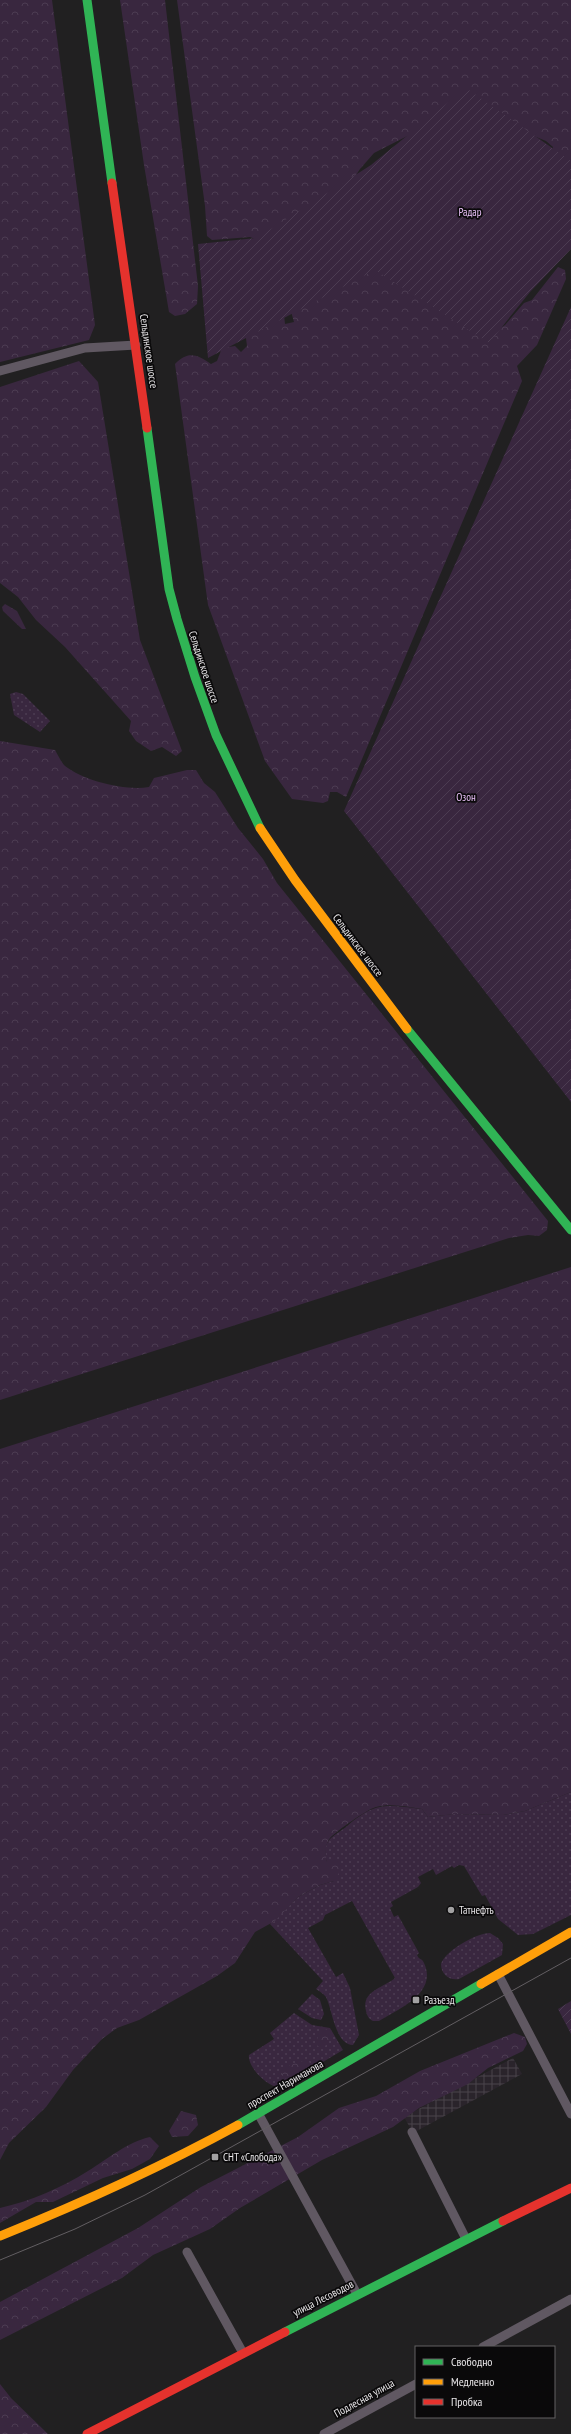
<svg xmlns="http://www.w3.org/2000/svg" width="571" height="2434" font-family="'PT Sans Narrow',sans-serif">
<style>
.industrial{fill:url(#industrial-grid)}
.grass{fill:url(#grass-dots)}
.forest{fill:url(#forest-crowns)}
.garden{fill:url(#garden-furrows)}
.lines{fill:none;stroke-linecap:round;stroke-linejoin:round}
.street{stroke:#605862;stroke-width:9}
.fast{stroke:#30b455;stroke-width:9}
.slow{stroke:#ff9f0a;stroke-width:9}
.jam{stroke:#e5322d;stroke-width:9}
.tram{stroke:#625e62;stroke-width:1}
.poi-dot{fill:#a2a1a2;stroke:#0a090a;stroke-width:1.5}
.labels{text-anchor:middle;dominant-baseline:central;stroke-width:3.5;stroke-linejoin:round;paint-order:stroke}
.park-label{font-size:11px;fill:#e9c0f8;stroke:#0a090a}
.street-label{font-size:11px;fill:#e8e6e8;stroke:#0a090a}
.poi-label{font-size:11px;fill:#e8e6e8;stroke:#0a090a;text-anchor:start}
</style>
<defs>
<pattern id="industrial-grid" width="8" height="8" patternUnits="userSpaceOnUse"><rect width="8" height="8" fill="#2a242b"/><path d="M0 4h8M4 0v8" fill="none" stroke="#49444a"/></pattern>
<pattern id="grass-dots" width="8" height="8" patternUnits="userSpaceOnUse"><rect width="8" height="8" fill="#39273f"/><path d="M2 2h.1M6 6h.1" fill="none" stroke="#4c3c52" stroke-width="1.8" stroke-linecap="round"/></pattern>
<pattern id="forest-crowns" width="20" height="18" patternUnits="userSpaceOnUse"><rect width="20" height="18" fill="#39273f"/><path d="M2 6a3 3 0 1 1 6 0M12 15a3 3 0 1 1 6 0" fill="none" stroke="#4c3c52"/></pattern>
<pattern id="garden-furrows" width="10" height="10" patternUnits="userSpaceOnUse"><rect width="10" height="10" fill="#39273f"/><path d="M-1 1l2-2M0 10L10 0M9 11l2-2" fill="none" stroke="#4c3c52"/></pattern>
</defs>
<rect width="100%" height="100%" fill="#212021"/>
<path class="industrial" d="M513 2058 522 2074 413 2133 404 2117Z"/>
<path class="grass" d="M16 692 23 694 50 721 40 732 14 715 10 694Z
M571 1792V1915L533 1934 518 1935 498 1919 485 1895 482 1896 464 1866 459 1865 454 1868 452 1866 436 1875 433 1869 418 1877 421 1883 418 1887 391 1902 393 1906 390 1908 394 1917 398 1915 419 1953 417 1955C419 1960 422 1958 424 1963 438 1993 399 2009 379 2021H373C369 2019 367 2016 366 2011 361 1991 383 1988 395 1978L352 1901 325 1915 323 1920 308 1928 336 1977 343 1973 350 1988 359 2035 353 2045C335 2045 332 2008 326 1997 324 1994 319 1991 316 1989L323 1981 270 1924 298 1897 320 1885 334 1881C329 1869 319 1849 331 1838 335 1834 341 1831 346 1827 376 1801 385 1805 422 1809L428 1817 454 1814 503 1815 525 1811Z
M490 1933 498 1938 503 1944 502 1955 459 1979C449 1981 441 1974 441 1964 445 1951 476 1933 490 1933Z
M312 1994 320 2000 324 2014 321 2020 312 2018 298 2009Z
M294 2013 312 2025 330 2028 343 2050 281 2087C269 2089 247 2067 249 2055L274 2039 270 2033Z"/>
<path class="forest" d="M0 0H52L95 325 89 340 0 362Z
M120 0H165L198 286 197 304 185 314 175 316 169 312 144 165Z
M177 0H571V178L551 153 553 147 546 141 464 107 374 153 360 169 352 181 260 241 250 237 212 240 207 236 205 206Z
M369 264 494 332 505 325 524 303 532 300 558 267 565 270 566 279 537 345 517 366 522 381 346 797 337 792H330L328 801 323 803 292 799 265 761 208 605 175 364C188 351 196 354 211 364L217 361 222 348 235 346 241 352 247 346 245 330 284 315 285 324 294 322 290 308Z
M79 361 98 382 140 640 182 751 176 756 162 747 151 751 136 741 129 731 131 721 65 647 36 620 18 597 0 583V387Z
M5 604 17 611 26 629H22L3 611 2 607Z
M0 741 55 750C58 755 61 762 65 766 84 781 125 791 149 787L154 778 187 770H196L204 783 215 792 238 828 263 859 277 883 548 1221 547 1230 539 1236 528 1235 509 1238 0 1400Z
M571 1267V1792L525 1811 503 1815 455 1814 428 1817 422 1809C407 1807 391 1803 376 1807 366 1810 338 1830 330 1838 325 1844 325 1854 327 1862L339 1860 342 1868 334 1881 320 1885 298 1897 275 1921 255 1932 235 1963 217 1976 139 2020 117 2028 102 2039 73 2070 46 2107 9 2143 0 2160V1449Z
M325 2029 332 2031V2038L325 2046 319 2047 316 2044 319 2033Z
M514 2033 525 2037 527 2044 523 2051 488 2068 468 2084 419 2108 393 2127 322 2160 240 2208 210 2229 153 2255 122 2278 0 2340V2302L138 2228 201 2187 298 2137 339 2108 376 2096 420 2071Z
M306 2060 310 2063 307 2070 289 2080 282 2077V2071L290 2065Z
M181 2111 196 2115 198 2125 188 2136 172 2137 169 2131Z
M150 2137 159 2146 150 2159 132 2169 103 2178 53 2202H36L0 2223V2208C31 2201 61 2188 88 2171 108 2159 127 2142 150 2137Z
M0 2384 11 2398 48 2434H0Z"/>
<path class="garden" d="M466 88 571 161V249L530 292 489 343 375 270 208 358 198 244 257 238 371 165Z
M571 307V1102L344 811Z
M571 2001V2034L558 2009Z"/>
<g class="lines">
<path class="street" d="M0 371 85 348 136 345
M498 1974 571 2114
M258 2113 357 2294
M412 2132 466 2239
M187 2252 243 2353
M483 2347 571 2299
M324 2434 416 2384"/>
<path class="fast" d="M87 0 112 183
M147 428 169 589 177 619 195 677 216 735 260 828
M407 1029 571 1230
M238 2125 481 1984
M285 2332 503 2221"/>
<path class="slow" d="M260 828 295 880 407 1029
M481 1984 571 1932
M0 2236C82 2203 161 2167 238 2125"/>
<path class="jam" d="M112 183 147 428
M503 2221 571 2188
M87 2434 285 2332"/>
<path class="tram" d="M0 2260 75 2229 145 2195 571 1958"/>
</g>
<g class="poi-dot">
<circle cx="451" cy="1910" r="4"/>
<rect x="412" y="1996" width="8" height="8" rx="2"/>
<rect x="211" y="2153" width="8" height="8" rx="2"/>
</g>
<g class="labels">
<g class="park-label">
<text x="470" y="212">Радар</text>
<text x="466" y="797">Озон</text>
</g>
<g class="street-label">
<text transform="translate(149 351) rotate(82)">Сельдинское шоссе</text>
<text transform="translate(204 667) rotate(72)">Сельдинское шоссе</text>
<text transform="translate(358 945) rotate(53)">Сельдинское шоссе</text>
<text transform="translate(285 2084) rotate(-30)">проспект Нариманова</text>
<text transform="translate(323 2298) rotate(-27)">улица Лесоводов</text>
<text transform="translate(364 2398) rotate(-29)">Подлесная улица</text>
</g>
<g class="poi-label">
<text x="459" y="1910">Татнефть</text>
<text x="424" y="2000">Разъезд</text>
<text x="223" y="2157">СНТ «Слобода»</text>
</g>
</g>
<rect x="415" y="2346" width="140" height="72" fill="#0a090a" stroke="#636163"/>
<rect x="423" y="2359" width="20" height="6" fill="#30b455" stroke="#636163"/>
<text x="451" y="2366" font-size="12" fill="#e8e6e8">Свободно</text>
<rect x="423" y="2379" width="20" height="6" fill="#ff9f0a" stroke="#636163"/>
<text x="451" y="2386" font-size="12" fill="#e8e6e8">Медленно</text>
<rect x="423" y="2399" width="20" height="6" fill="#e5322d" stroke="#636163"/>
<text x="451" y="2406" font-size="12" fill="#e8e6e8">Пробка</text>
</svg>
